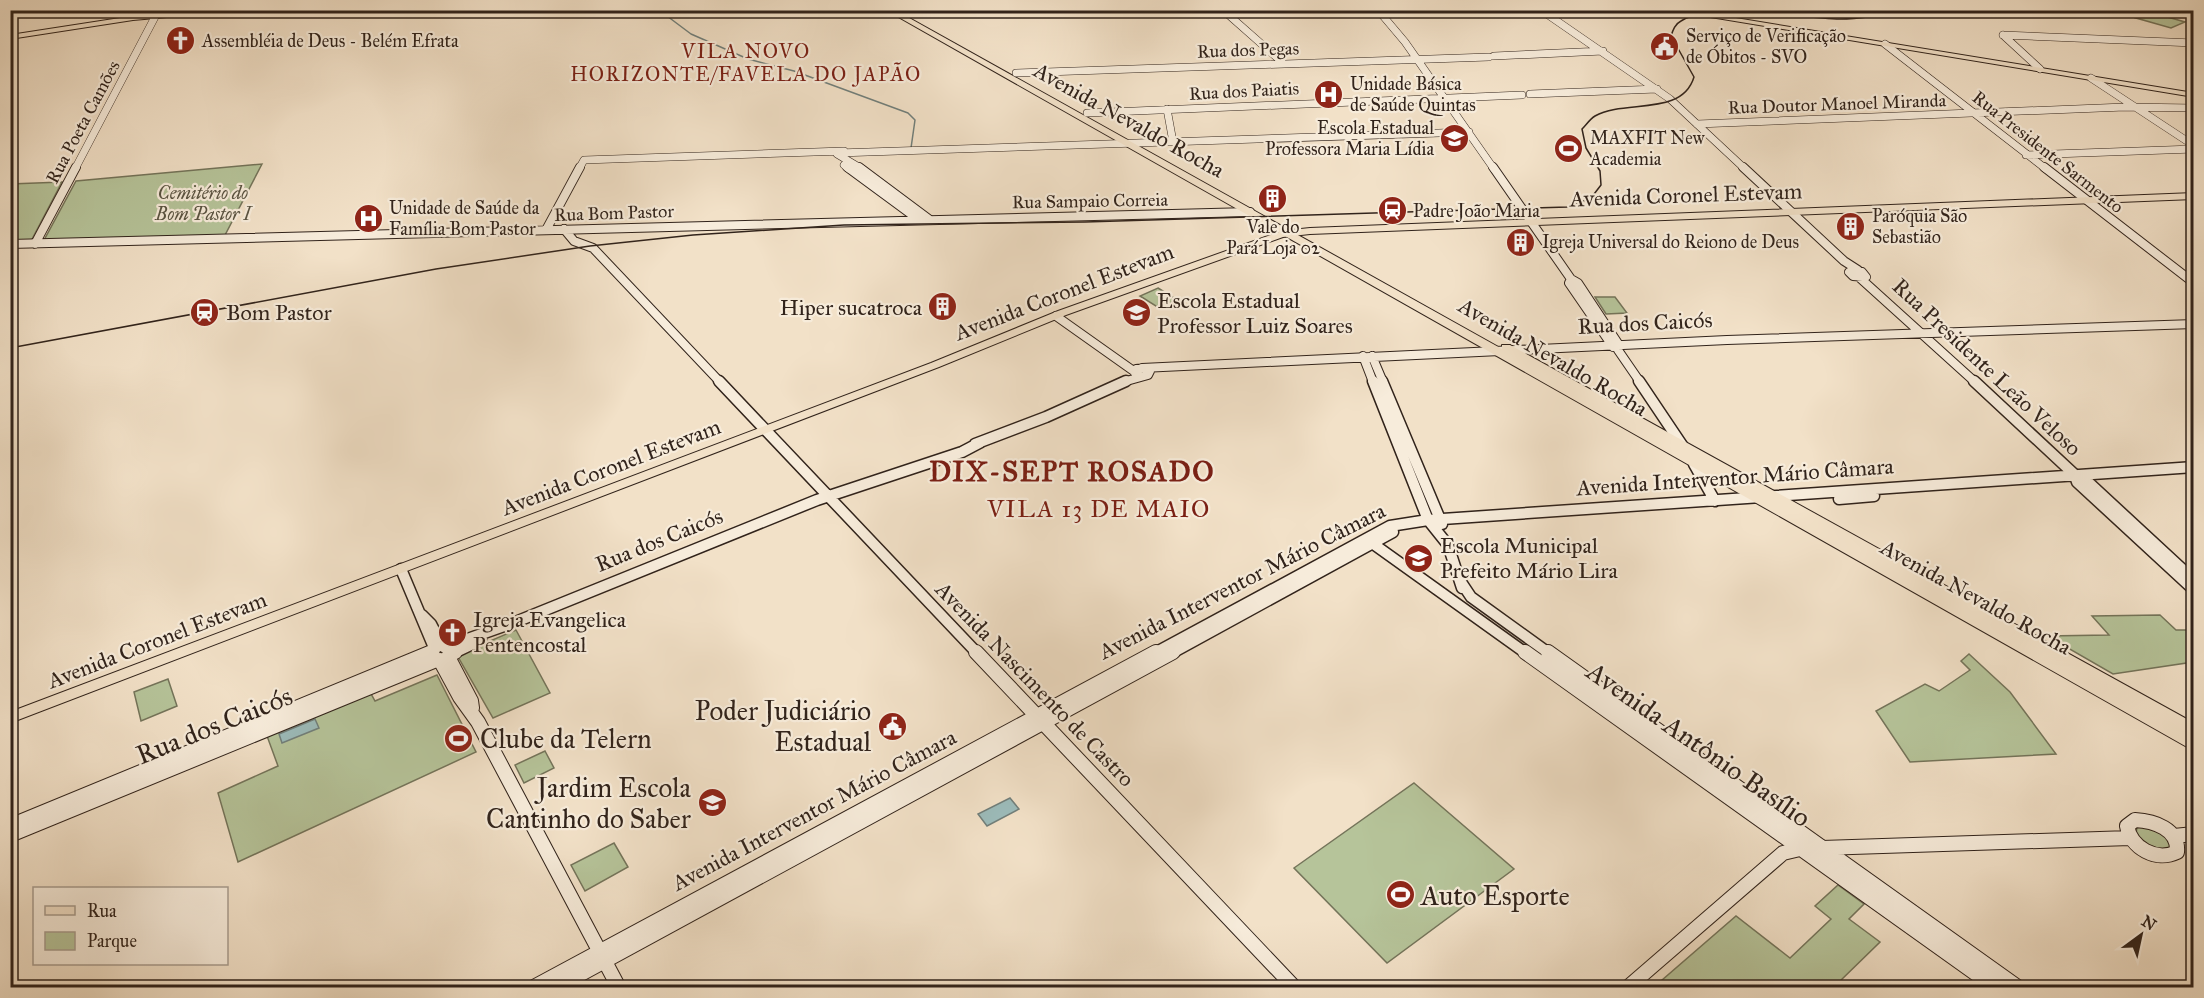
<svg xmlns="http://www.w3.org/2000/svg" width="2204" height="998" font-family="'IM FELL Great Primer',serif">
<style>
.green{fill:#b6c49a;stroke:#74745a;stroke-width:1.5}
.water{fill:#9cbcbb;stroke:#717f7b;stroke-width:1.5}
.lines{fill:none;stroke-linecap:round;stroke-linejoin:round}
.stream{stroke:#717f7b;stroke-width:1.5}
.secondary-far3-casing{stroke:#31231b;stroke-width:8}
.secondary-far2-casing{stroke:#31231b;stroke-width:10}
.secondary-far1-casing{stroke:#31231b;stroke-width:13}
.secondary-casing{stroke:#31231b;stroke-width:16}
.primary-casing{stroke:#31231b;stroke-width:2}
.highway-casing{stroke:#31231b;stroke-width:2}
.secondary-far3{stroke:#f7ecdb;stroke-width:7}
.secondary-far2{stroke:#f7ecdb;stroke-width:8}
.secondary-far1{stroke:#f7ecdb;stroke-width:10}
.secondary{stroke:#f7ecdb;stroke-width:14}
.primary{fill:#f2e1c8;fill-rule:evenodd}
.highway{fill:#f2e1c8;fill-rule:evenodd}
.tram{stroke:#31231b;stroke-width:1.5}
.labels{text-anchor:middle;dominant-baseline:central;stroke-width:4.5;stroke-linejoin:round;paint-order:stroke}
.far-poi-label{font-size:18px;fill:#31231b;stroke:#f7ecdb;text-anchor:start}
.far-street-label{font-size:18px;fill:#31231b;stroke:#f7ecdb}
.far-park-label{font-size:18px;font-style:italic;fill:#595341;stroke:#f7ecdb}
.far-neighbourhood-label{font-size:20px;letter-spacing:1.5px;fill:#7a1f14;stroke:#f7ecdb}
.street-label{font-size:22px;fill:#31231b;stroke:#f7ecdb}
.poi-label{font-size:22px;fill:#31231b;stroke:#f7ecdb;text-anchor:start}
.neighbourhood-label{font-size:24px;letter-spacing:1.5px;fill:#7a1f14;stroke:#f7ecdb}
.near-poi-label{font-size:27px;fill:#31231b;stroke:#f7ecdb;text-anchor:end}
.near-street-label{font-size:27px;fill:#31231b;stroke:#f7ecdb}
.district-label{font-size:28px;font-weight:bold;letter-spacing:1.5px;fill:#7a1f14;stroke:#f7ecdb}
</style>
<rect width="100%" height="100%" fill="#f2e1c8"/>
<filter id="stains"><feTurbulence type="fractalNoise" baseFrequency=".00333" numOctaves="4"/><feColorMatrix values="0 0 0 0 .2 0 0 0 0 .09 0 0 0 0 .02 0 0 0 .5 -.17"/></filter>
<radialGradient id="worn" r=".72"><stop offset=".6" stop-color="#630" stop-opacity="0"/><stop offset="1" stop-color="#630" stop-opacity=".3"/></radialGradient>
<path class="green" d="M2150 12 2185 22 2171 28 2136 18Z
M262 164 224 237 43 242 76 181Z
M62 182 30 243H11L10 184Z
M1158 288 1177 300 1159 308 1140 296Z
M1595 297H1615L1627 313 1606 314Z
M2160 615 2176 630H2193V662L2113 674 2047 636 2109 635 2092 616Z
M516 630 550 693 493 718 457 655Z
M1969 654 2010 692 2056 754 1910 762 1876 711 1925 684 1939 691 1970 670 1961 661Z
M437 675 476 752 238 862 218 793 278 766 267 736 370 692 375 701Z
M168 679 177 706 141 721 134 692Z
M545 751 554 768 524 783 515 765Z
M1414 783 1514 869 1387 963 1294 868Z
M2137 827H2158L2174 847 2162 851 2143 843 2136 834Z
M614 843 628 867 585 891 571 865Z
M1838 885 1864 904 1849 919 1880 942 1838 983 1842 987H1654L1736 916 1790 958 1831 919 1815 906Z"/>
<path class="water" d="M315 719 319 728 282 743 279 734Z
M1010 798 1019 809 987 826 978 814Z"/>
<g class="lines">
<path class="stream" d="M659 10 691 34 748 59 794 71 908 113 915 120 911 148"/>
<defs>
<path id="secondary-far3" d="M1223 10 1283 63
M1378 10 1405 42 1494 169
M1541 10 1670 99 1745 169
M2003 35 2194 43
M2003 35 2040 69
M1885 44 2046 169
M1494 56 1603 51
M1016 73 1489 57
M2091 78 2193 145
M1530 94 1657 89
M1167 109 1173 142
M1087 113 1522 95
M1697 124 2125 107 2194 108
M838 153 1469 132
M837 154 862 169
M2026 155 2194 149
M844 165 849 169
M75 169 156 15
M579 169 584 160 844 151"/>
<path id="secondary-far2" d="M847 167 919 220
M859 167 930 220
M1493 167 1571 279 1578 283 1619 345 1618 350 1640 382
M1743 167 1844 261 1858 270
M2044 167 2194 283
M564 229 574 241 593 248 720 382
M546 230 580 167
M10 244 1250 212
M35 244 76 167
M1853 270 1862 272 1866 277 1853 276 1849 272Z
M1860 278 1975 382
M1571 279 1569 283 1613 347
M1056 316 1135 372
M1363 356 1373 382
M1372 356 1383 382
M1142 368 1727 340 2194 324
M1123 382 1148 375 1150 371 1145 368 1136 369 1135 373 1140 376"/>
<path id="secondary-far1" d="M719 381 978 654
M1373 381 1428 520 1448 545 1462 588
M1382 381 1442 524
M1639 381 1682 445
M1974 381 2075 475 2087 481 2194 580
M975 444 1046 417 1126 381
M1694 464 1715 501
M2075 476 2077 482 2194 590
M1839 499 1874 496
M1372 543 1527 654
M401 569 435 650
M1461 582 1471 597 1550 654
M422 615 431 624 443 647
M445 647 518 621 817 500 962 452 981 442
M429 654 433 652
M452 654 481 640
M1153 654 1390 526 1428 520 2194 467
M1170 654 1393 532"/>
<path id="secondary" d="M976 652 1295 988
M1525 652 1996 988
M1548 652 2019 988
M449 655 455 652
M448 657 471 701 472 708
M440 660 460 697 478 722 619 988
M2135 820C2154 821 2179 829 2177 852 2156 862 2131 848 2127 826Z
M10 826 432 652
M10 835 436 660
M2174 836 2194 834
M1822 848 2130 838
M532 988 1156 652
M555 988 1173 652
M1627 988 1783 853 1804 848"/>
<path id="primary" d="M323 10H578L178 16 133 20 10 39V35L133 16 178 12Z
M1668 10H1687L2194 93V97Z
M2194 193V199L1310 234 1283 237 1066 315 939 367 10 723V712L931 363 1058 311 1282 231 1310 228Z"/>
<path id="highway" d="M886 10H895L1502 349V345H1510L2194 723V751Z"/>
</defs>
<use href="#secondary-far3" class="secondary-far3-casing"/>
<use href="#secondary-far2" class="secondary-far2-casing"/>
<use href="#secondary-far1" class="secondary-far1-casing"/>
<use href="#secondary" class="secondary-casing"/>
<use href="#primary" class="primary-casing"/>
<use href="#highway" class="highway-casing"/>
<use href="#secondary-far3" class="secondary-far3"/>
<use href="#secondary-far2" class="secondary-far2"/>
<use href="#secondary-far1" class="secondary-far1"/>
<use href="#secondary" class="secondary"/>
<use href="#primary" class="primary"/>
<use href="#highway" class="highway"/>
<path class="tram" d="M10 348 436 269 590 246 693 235 844 225 1085 222 1568 207 1591 198 1601 185 1600 171 1586 148 1582 129C1586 125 1590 119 1595 116 1625 99 1682 117 1694 77L1671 36C1673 30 1675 24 1681 21 1716 0 1799 19 1840 19 1862 19 1883 15 1904 10"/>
</g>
<defs>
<symbol id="church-disc" viewBox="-11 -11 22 22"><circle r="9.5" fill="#8f2418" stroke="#f7ecdb"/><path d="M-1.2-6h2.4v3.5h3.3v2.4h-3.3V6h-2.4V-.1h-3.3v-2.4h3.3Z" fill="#fff"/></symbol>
<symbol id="civic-disc" viewBox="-11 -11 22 22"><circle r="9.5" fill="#8f2418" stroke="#f7ecdb"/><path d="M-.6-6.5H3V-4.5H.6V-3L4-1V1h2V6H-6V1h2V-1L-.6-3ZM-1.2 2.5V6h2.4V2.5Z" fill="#fff"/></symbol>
<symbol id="hospital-disc" viewBox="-11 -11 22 22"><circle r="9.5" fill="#8f2418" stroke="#f7ecdb"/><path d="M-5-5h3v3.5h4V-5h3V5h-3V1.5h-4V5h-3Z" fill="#fff"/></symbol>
<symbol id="school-disc" viewBox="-11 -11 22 22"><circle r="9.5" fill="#8f2418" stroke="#f7ecdb"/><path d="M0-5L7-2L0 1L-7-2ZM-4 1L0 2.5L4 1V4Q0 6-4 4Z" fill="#fff"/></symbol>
<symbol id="stadium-disc" viewBox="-11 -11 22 22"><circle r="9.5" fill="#8f2418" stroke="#f7ecdb"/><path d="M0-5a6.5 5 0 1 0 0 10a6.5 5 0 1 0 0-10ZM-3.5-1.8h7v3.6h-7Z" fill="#fff"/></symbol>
<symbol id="building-disc" viewBox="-11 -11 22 22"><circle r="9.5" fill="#8f2418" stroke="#f7ecdb"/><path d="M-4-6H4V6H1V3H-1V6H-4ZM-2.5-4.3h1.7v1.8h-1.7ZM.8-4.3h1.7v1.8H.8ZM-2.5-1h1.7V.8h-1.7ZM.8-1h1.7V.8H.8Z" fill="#fff"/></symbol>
<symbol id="station-disc" viewBox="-11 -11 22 22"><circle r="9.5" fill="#8f2418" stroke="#f7ecdb"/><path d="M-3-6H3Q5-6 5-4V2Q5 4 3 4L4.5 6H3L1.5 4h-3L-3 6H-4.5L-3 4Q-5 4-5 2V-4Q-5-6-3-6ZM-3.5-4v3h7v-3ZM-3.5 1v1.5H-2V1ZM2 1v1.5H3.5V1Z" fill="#fff"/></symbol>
</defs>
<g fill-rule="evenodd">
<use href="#church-disc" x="164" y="24" width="33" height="33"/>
<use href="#civic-disc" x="1648" y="30" width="33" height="33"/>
<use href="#hospital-disc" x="1312" y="78" width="33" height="33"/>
<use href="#school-disc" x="1438" y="122" width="33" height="33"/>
<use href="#stadium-disc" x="1552" y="132" width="33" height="33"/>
<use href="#building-disc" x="1256" y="182" width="33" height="33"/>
<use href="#station-disc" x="1376" y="194" width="33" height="33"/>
<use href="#hospital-disc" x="352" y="202" width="33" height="33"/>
<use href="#building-disc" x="1834" y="210" width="33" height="33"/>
<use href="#building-disc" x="1504" y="226" width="33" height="33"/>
<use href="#building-disc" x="926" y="290" width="33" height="33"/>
<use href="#station-disc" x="188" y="296" width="33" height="33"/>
<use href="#school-disc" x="1120" y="296" width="33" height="33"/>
<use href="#school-disc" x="1402" y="542" width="33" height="33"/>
<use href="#church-disc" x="436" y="616" width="33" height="33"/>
<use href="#civic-disc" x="876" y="710" width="33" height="33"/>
<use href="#stadium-disc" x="442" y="722" width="33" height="33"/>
<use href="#school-disc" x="696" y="786" width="33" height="33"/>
<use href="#stadium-disc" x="1384" y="878" width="33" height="33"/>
</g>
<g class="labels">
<g class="far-poi-label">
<text x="1686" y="36">Serviço de Verificação<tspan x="1686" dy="21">de Óbitos - SVO</tspan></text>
<text x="202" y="41">Assembléia de Deus - Belém Efrata</text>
<text x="1350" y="84">Unidade Básica<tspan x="1350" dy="21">de Saúde Quintas</tspan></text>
<text x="1434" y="128" text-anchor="end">Escola Estadual<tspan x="1434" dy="21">Professora Maria Lídia</tspan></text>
<text x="1590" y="138">MAXFIT New<tspan x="1590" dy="21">Academia</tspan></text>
<text x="389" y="208">Unidade de Saúde da<tspan x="389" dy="21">Família Bom Pastor</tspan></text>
<text x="1413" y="211">Padre João Maria</text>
<text x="1872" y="216">Paróquia São<tspan x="1872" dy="21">Sebastião</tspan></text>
<text x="1273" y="227" text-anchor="middle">Vale do<tspan x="1273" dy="21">Pará Loja 02</tspan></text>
<text x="1542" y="242">Igreja Universal do Reiono de Deus</text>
</g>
<g class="far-street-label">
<text transform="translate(1248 50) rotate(-2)">Rua dos Pegas</text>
<text transform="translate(1244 91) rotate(-3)">Rua dos Paiatis</text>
<text transform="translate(1837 104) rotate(-2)">Rua Doutor Manoel Miranda</text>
<text transform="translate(83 122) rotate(-62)">Rua Poeta Camões</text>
<text transform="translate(2048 152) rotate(38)">Rua Presidente Sarmento</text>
<text transform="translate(1090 201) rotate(-1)">Rua Sampaio Correia</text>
<text transform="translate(614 213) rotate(-2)">Rua Bom Pastor</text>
</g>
<g class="far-park-label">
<text x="203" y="193">Cemitério do<tspan x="203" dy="21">Bom Pastor I</tspan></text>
</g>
<g class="far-neighbourhood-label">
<text x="746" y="51">VILA NOVO<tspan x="746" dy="23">HORIZONTE/FAVELA DO JAPÃO</tspan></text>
</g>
<g class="street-label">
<text transform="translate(1129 120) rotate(29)">Avenida Nevaldo Rocha</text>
<text transform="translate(1686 195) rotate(-2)">Avenida Coronel Estevam</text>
<text transform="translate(1064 292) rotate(-21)">Avenida Coronel Estevam</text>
<text transform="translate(1645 323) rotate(-3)">Rua dos Caicós</text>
<text transform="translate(1553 357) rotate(30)">Avenida Nevaldo Rocha</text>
<text transform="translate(1987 367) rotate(43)">Rua Presidente Leão Veloso</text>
<text transform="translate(611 467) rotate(-21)">Avenida Coronel Estevam</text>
<text transform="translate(1735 477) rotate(-4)">Avenida Interventor Mário Câmara</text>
<text transform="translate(659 540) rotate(-22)">Rua dos Caicós</text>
<text transform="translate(1242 581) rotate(-27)">Avenida Interventor Mário Câmara</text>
<text transform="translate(1976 597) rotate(29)">Avenida Nevaldo Rocha</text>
<text transform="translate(157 640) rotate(-21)">Avenida Coronel Estevam</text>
<text transform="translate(1035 684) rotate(46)">Avenida Nascimento de Castro</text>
<text transform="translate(814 810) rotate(-28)">Avenida Interventor Mário Câmara</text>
</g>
<g class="poi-label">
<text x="1157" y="300">Escola Estadual<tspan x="1157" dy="25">Professor Luiz Soares</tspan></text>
<text x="922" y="307" text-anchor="end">Hiper sucatroca</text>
<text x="226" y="312">Bom Pastor</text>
<text x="1440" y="545">Escola Municipal<tspan x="1440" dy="25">Prefeito Mário Lira</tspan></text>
<text x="473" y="619">Igreja Evangelica<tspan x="473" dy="25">Pentencostal</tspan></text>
</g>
<g class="neighbourhood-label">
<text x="1099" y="509">VILA 13 DE MAIO</text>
</g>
<g class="near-poi-label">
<text x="871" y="710">Poder Judiciário<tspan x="871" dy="31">Estadual</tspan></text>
<text x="480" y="738" text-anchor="start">Clube da Telern</text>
<text x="691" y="787">Jardim Escola<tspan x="691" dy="31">Cantinho do Saber</tspan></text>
<text x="1421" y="895" text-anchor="start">Auto Esporte</text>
</g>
<g class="near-street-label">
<text transform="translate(214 725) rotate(-22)">Rua dos Caicós</text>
<text transform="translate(1699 744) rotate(35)">Avenida Antônio Basílio</text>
</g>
<g class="district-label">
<text x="1072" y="471">DIX-SEPT ROSADO</text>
</g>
</g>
<rect width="2204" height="998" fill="none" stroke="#f2e1c8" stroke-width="36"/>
<rect x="12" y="12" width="2180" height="974" fill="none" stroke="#31231b" stroke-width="3"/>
<rect x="18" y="18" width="2168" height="962" fill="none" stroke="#31231b" stroke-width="1.5"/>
<rect x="33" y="887" width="195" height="78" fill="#f7ecdb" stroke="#a89c8e" stroke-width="1.5"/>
<rect x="45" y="906" width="30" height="9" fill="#f2e1c8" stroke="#a89c8e" stroke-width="1.5"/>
<text x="87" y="917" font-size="18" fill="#31231b">Rua</text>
<rect x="45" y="932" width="30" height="18" fill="#b6c49a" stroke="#a89c8e" stroke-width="1.5"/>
<text x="87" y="947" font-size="18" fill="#31231b">Parque</text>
<g transform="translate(2141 935) rotate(33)" stroke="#f7ecdb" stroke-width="4.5" paint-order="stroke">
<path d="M0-4.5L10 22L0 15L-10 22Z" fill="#31231b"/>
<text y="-9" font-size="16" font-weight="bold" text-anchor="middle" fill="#31231b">N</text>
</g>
<rect width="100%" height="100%" filter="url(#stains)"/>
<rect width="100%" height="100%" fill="url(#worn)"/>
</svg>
